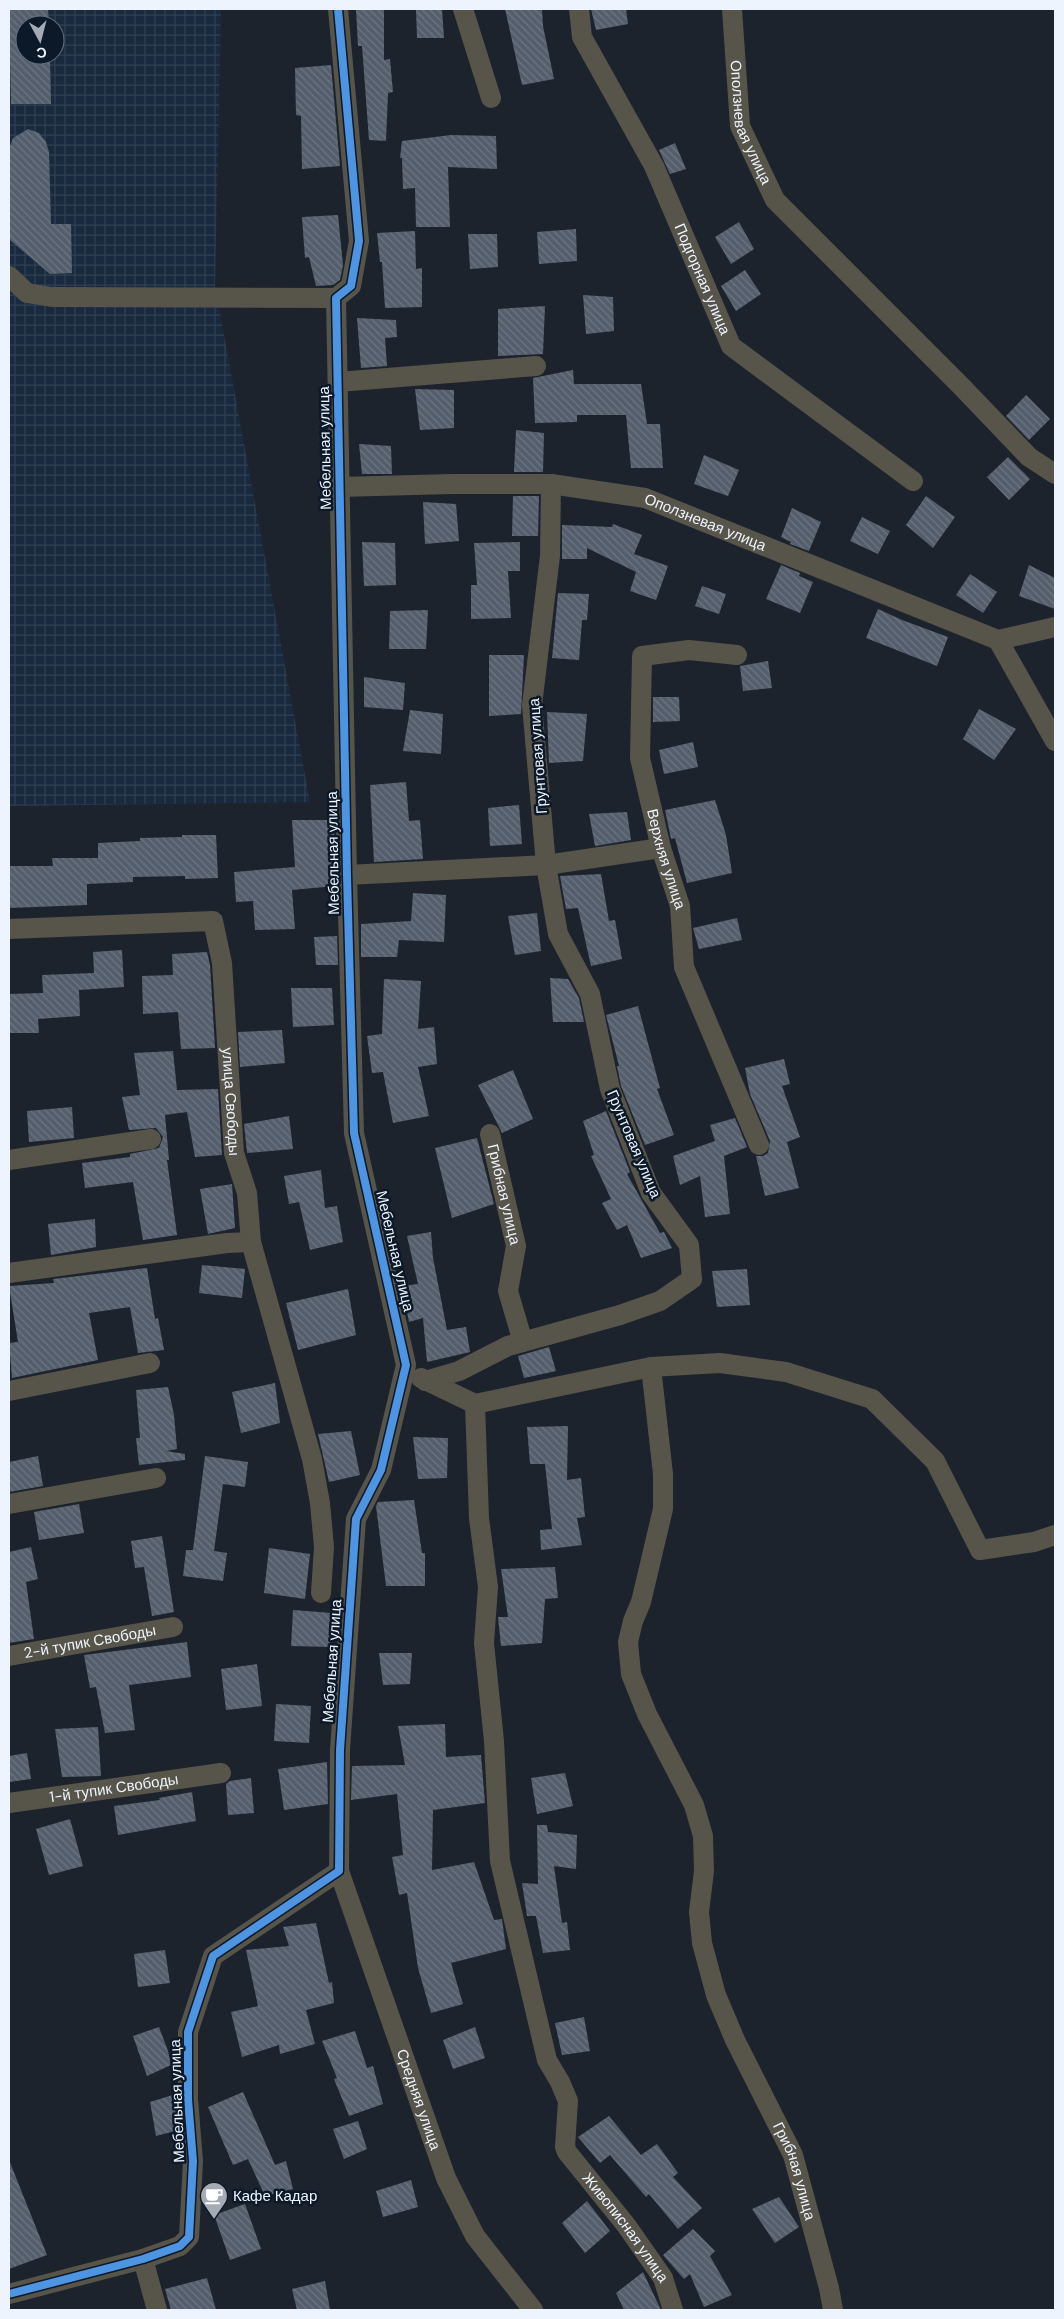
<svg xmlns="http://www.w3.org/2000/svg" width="1064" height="2319" font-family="'DM Sans',sans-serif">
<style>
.industrial{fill:url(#industrial-grid);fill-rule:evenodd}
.building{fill:url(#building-back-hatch)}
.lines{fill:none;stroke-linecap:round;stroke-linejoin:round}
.minor{stroke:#57544a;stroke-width:20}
.cycleway-casing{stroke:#0c1929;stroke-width:11}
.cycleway{stroke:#4d94e3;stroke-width:8}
.labels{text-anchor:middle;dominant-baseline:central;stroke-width:5;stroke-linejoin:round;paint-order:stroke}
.street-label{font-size:15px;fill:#edf4fd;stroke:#0c1929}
.poi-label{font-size:15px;fill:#edf4fd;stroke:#0c1929;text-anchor:start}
</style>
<defs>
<pattern id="industrial-grid" width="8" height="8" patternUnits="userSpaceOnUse" patternTransform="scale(1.25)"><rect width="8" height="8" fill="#1a2a3e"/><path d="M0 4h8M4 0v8" fill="none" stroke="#303f51"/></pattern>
<pattern id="building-back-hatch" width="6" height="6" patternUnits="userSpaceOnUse" patternTransform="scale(1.25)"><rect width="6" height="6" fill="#545e6c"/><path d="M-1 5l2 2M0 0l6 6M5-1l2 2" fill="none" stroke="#6d7682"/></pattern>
</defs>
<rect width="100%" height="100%" fill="#1c232d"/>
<path class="industrial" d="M9 9H221L215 286 310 802 9 806ZM25 25H55V55H25Z"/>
<path class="building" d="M9 9H48L49 25H25V55H50L51 104H11Z
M356 9H384V60L390 59 393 92 388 93 386 141 369 140 362 46H358Z
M416 9H442L444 38H417Z
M505 9H542L543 26 554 79 522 85Z
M591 9H626L628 24 596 30Z
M331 65 340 166 302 169 301 116 296 115 295 68Z
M28 129 39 133 46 142 49 152 51 224H71L72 273 50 274 10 240 9 149 13 138Z
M451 135 496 136 497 169 448 167 450 227H416L415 188 403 189 402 158H400L402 141Z
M675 143 686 169 670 174 659 150Z
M338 215 343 265 340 280 333 285 316 286 309 257 305 258 302 217Z
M739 222 754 249 731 264 715 237Z
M576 229 577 261 539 264 537 232Z
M415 231 416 269 422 268V307L385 308 382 262H380L377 233Z
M468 234H497L498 267 470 269Z
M745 270 761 294 736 311 721 286Z
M583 295 613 297 614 331 586 334Z
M545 306 543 354 498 356V309Z
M357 318 396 320 397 337 385 338 387 366 361 368Z
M573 370 574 384H641L647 424H660L663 468H631L626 415H577V422L535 423 533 378Z
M415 389 454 390V428L420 430Z
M1026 395 1050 419 1029 440 1006 416Z
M516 430 544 433 543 472H514Z
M359 444 391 446 392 474H362Z
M704 455 739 470 728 496 694 484Z
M1008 457 1030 479 1009 500 987 477Z
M513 496H539L538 536H512Z
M926 496 955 517 933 548 906 525Z
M423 502 456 504 459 541 425 544Z
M792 508 821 522 809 551 790 544 791 542 781 537Z
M862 517 890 531 878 554 850 541Z
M613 524 642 535 634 554 668 566 656 600 630 591 636 572 587 548V559H562V525L612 527Z
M362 542 395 543 396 585 364 586Z
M520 542V571H508L511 618 471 619V585H477L474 543Z
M781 565 800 573 799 576 813 582 800 613 766 599Z
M1029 565 1055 578V609L1019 596Z
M970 574 997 592 983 613 956 595Z
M702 586 726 594 719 614 695 606Z
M558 593 589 594 587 620H582L579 660 552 658Z
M878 609 902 620 948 637 937 666 866 638Z
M428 610 426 649H389L390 611Z
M489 655H524L521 714 489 716Z
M768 661 772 688 743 691 740 666Z
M364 677 405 683 403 710 364 707Z
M653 697H679L680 721 653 722Z
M979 709 1016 729 994 760 963 739Z
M410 710 443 714 441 754 403 751Z
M547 712 587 714 583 761 549 763Z
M693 742 698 767 664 774 659 750Z
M406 782 409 821 420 820 423 859 374 862 370 785Z
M715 800 726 835 732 873 687 883 675 838 671 839 665 810Z
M519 805 522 844 490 846 488 808Z
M627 812 631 840 595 846 589 814Z
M292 820H334L335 886 292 890 295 929 255 930 253 901 236 902 234 872 295 867Z
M182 835H216L218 878 185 879V876L133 877V882L87 884V905L9 908V866H53L52 858H98V843L140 841V838L182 837Z
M601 874 609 921 615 920 622 959 591 966 578 908 566 909 560 876Z
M413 893 446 895 444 942 399 940 397 957H361V924L411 921Z
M537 913 541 951 515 955 508 916Z
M737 918 742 940 699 949 693 928Z
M337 936 338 965H316L314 937Z
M122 950 124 987 79 990 80 1016 38 1019 39 1033H9V994L43 993 42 975 94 973 93 952Z
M207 952 210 965 215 1048 181 1049 178 1012 143 1014 142 976 173 975 172 954Z
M550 978 568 979 579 998 584 1022H553Z
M384 979 421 981 418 1029 434 1027 437 1064 418 1067 429 1116 393 1123 383 1072 372 1073 367 1036 382 1034Z
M291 988H332L334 1025 293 1027Z
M638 1006 660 1088 657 1089 674 1135 645 1145 621 1086 617 1066H619L606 1015Z
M282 1030 285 1063 240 1067 238 1032Z
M173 1051 177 1090 218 1089 222 1155 195 1157 187 1112 165 1115 169 1160H167L177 1235 143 1240 133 1182 85 1188 82 1163 130 1157V1154L159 1148 163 1137 156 1128 129 1130 122 1097 140 1095 134 1053Z
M784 1059 790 1084 782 1086 800 1137 787 1142 799 1188 765 1196 756 1156H763L768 1153 770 1141 750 1094 745 1068Z
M513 1070 533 1119 502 1133 478 1085Z
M72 1107 74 1138 29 1142 27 1111Z
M606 1111 630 1172 627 1174 660 1233 664 1232 672 1248 641 1258 627 1225 617 1230 602 1203 611 1199 591 1156 594 1155 583 1121Z
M289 1116 293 1149 247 1153 244 1124Z
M735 1118 747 1147 724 1156 730 1214 705 1217 700 1176 680 1185 673 1156 715 1141 710 1125Z
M477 1138 494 1204 452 1218 435 1148Z
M321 1170 325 1208 337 1206 343 1242 310 1250 299 1202 289 1204 284 1176Z
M232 1184 235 1228 208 1234 200 1189Z
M95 1219 96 1247 51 1255 48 1224Z
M431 1232 433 1258 447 1330 466 1327 470 1352 427 1362 423 1318 409 1322 402 1286 418 1284 407 1236Z
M202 1265 245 1269 242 1298 199 1293Z
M147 1268 155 1319 158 1318 164 1350 138 1353 130 1307 89 1313 98 1360 12 1378 9 1343 18 1342 9 1286 54 1283 53 1279Z
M747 1269 750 1305 717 1307 712 1271Z
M348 1289 356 1335 298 1350 286 1303Z
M549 1347 556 1371 524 1378 518 1356Z
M275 1383 280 1423 241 1433 232 1392Z
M168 1387 174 1415 177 1449 166 1451 185 1454V1460L139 1465 136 1438H140L136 1390Z
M568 1426 567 1480 581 1478 585 1517 577 1518 582 1545 541 1550 540 1530 552 1529 545 1464H530L527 1427Z
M351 1431 360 1475 329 1482 318 1434Z
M413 1437 448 1438 447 1478 418 1479Z
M38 1456 43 1486 9 1492V1462Z
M205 1456 248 1462 245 1487 223 1484 214 1551 227 1553 223 1581 183 1576 186 1550H193Z
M414 1500 422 1553H425V1586H386L376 1506 378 1502Z
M79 1504 84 1533 39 1540 34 1512Z
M162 1536 174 1612 152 1616 144 1567 135 1568 131 1541Z
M31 1547 38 1579 26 1582 34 1639 9 1643V1552Z
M269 1548 310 1554 305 1599 264 1593Z
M555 1567 558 1598 545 1599 542 1643 501 1646 498 1617H508L501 1569Z
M293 1610 332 1613 331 1647 291 1646Z
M187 1642 191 1677 129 1685 135 1730 105 1733 96 1687 90 1688 84 1655Z
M379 1653H412L410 1684 383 1685Z
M257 1664 262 1706 226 1710 221 1669Z
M276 1704 311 1706 309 1743 274 1741Z
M445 1724 446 1757 481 1755 485 1803 433 1810 432 1870 474 1862 494 1920 502 1919 506 1949 451 1963 463 2004 431 2013 418 1968 407 1893 399 1895 392 1857 403 1855 397 1794 351 1800 352 1766 405 1765 398 1726Z
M98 1727 101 1776 62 1777 55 1729Z
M27 1753 31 1779 9 1782V1756Z
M327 1762 328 1804 284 1810 278 1769Z
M565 1773 573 1806 537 1814 531 1778Z
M251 1778 254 1813 228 1815 226 1784 230 1781Z
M192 1792 196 1821 118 1835 114 1806 160 1800 159 1798Z
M70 1819 83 1866 49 1875 36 1829Z
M537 1825H547L548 1832 577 1835 576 1869 554 1866 562 1923 567 1922 570 1950 543 1953 536 1916H527L522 1883 538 1884Z
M316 1923 329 1983 332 1982 334 2003 306 2010 315 2044 280 2054 279 2045 242 2057 231 2012 258 2006 246 1950 289 1946 283 1927Z
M165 1950 170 1983 138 1987 134 1954Z
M584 2017 590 2051 562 2055 555 2023Z
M159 2027 168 2051 171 2065 147 2076 133 2036Z
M475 2027 485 2058 453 2069 443 2040Z
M355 2031 367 2068 373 2066 383 2104 349 2116 334 2079 337 2078 322 2041Z
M243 2092 275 2165 286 2161 293 2189 265 2196 248 2159 233 2165 208 2107Z
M176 2094 179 2130 156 2136 150 2102Z
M609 2116 641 2155 657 2144 678 2173 673 2177 702 2208 678 2229 649 2194 646 2197 610 2155 600 2163 578 2137Z
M358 2121 367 2149 344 2159 333 2129Z
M9 2160 47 2255 9 2269Z
M411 2180 418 2207 383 2217 376 2191Z
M779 2197 799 2227 775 2243 752 2209Z
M587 2201 610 2231 585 2253 562 2223Z
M245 2204 261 2249 230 2260 214 2215Z
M693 2229 715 2251 710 2256 732 2295 704 2307 690 2274 684 2279 663 2255Z
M643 2272 661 2310H624L616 2293Z
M207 2278 216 2310H171L165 2289Z
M325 2281 330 2310H297L292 2289Z"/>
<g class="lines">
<g class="minor">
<path d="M463 9 491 98"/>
<path id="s1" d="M579 9 582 37 654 166 731 346 913 481"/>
<path id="s2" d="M732 9 740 126 775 200 962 387 1029 457 1055 474"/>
<path d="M9 276 27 293 52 297 336 298"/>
<path d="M338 382 536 366"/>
<path id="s3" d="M339 487 452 484H551L645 498 998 640 1055 627"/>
<path d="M998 640 1055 741"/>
<path id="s4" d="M737 655 689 650 642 656 640 758 661 848 680 906 684 967 759 1145"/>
<path d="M347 875 546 865 661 848"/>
<path id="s5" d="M9 929 213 921 222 963 234 1153 247 1193 251 1242 227 1243 9 1273"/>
<path id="s6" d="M490 1134 516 1246 508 1291 523 1342"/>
<path d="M9 1160 151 1139"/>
<path d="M251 1242 312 1459 320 1503 324 1547 321 1593"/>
<path id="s7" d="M651 1367 663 1474V1509L641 1602 633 1621 628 1642 631 1674 647 1714 694 1805 703 1836 704 1871 699 1912 702 1943 716 1995 735 2040 793 2155 829 2288 833 2310"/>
<path id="s8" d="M421 1378 475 1404 479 1518 488 1587 484 1643 494 1741 500 1861 547 2060 560 2082 568 2101 565 2147 567 2152 626 2225 663 2278 673 2310"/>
<path d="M425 1381 459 1371 508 1346 620 1315 660 1301 692 1279 689 1245 651 1193 610 1089 590 994 558 934 546 865 532 705 550 556 551 484"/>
<path d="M9 1391 150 1363"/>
<path d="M475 1404 651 1367 720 1363 786 1372 872 1399 935 1461 980 1550 1034 1542 1055 1535"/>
<path d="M9 1504 156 1478"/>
<path id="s9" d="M9 1656 173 1627"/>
<path id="s10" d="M9 1803 221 1773"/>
<path id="s11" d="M339 1871 446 2178 475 2236 533 2310"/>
<path d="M143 2259 157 2310"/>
<path d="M9 2294 143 2259 180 2246 189 2237 193 2161 188 2099V2032L213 1956 339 1871 340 1750 356 1519 381 1470 406 1365 354 1133 347 875 336 298 351 286 359 241 338 9"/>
</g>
<defs>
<path id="cycleway" d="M9 2294 143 2259 180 2246 189 2237 193 2161 188 2099V2032L213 1956 339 1871 340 1750 356 1519 381 1470 406 1365 354 1133 347 875 336 298 351 286 359 241 338 9"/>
</defs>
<use href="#cycleway" class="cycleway-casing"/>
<use href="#cycleway" class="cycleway"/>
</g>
<defs>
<symbol id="cafe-pin" viewBox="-11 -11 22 30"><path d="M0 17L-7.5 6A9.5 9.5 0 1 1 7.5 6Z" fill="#a4abb4" stroke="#0c1929"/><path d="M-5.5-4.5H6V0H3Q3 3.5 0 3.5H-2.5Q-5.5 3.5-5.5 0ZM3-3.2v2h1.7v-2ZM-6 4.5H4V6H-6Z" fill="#fff"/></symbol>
</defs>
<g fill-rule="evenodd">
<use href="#cafe-pin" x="198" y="2180" width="32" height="43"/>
</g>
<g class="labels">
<g class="street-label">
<text stroke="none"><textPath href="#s2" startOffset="116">Оползневая улица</textPath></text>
<text stroke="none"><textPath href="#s1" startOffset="299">Подгорная улица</textPath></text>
<text transform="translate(325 448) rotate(-91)">Мебельная улица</text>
<text stroke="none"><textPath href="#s3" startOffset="372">Оползневая улица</textPath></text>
<text transform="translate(538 756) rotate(-94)">Грунтовая улица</text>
<text transform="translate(333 853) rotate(-91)">Мебельная улица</text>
<text stroke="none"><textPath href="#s4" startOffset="302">Верхняя улица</textPath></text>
<text stroke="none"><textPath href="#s5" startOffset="386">улица Свободы</textPath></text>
<text transform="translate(634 1144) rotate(67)">Грунтовая улица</text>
<text stroke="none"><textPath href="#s6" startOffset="62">Грибная улица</textPath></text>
<text transform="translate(395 1251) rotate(77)">Мебельная улица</text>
<text stroke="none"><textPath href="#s9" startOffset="82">2-й тупик Свободы</textPath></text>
<text transform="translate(332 1661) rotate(-86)">Мебельная улица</text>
<text stroke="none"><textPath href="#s10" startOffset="106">1-й тупик Свободы</textPath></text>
<text stroke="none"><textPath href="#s11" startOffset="242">Средняя улица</textPath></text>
<text transform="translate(177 2101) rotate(-92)">Мебельная улица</text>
<text stroke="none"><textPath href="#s7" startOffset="845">Грибная улица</textPath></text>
<text stroke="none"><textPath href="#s8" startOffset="916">Живописная улица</textPath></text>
</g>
<g class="poi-label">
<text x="233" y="2196">Кафе Кадар</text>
</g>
</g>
<rect width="1064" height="2319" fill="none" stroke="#edf4fd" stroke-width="20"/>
<g transform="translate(40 40) rotate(173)"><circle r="24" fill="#0c1929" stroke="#66717e"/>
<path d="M0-4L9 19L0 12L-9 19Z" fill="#a4abb4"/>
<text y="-8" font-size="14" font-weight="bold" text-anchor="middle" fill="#edf4fd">С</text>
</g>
</svg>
